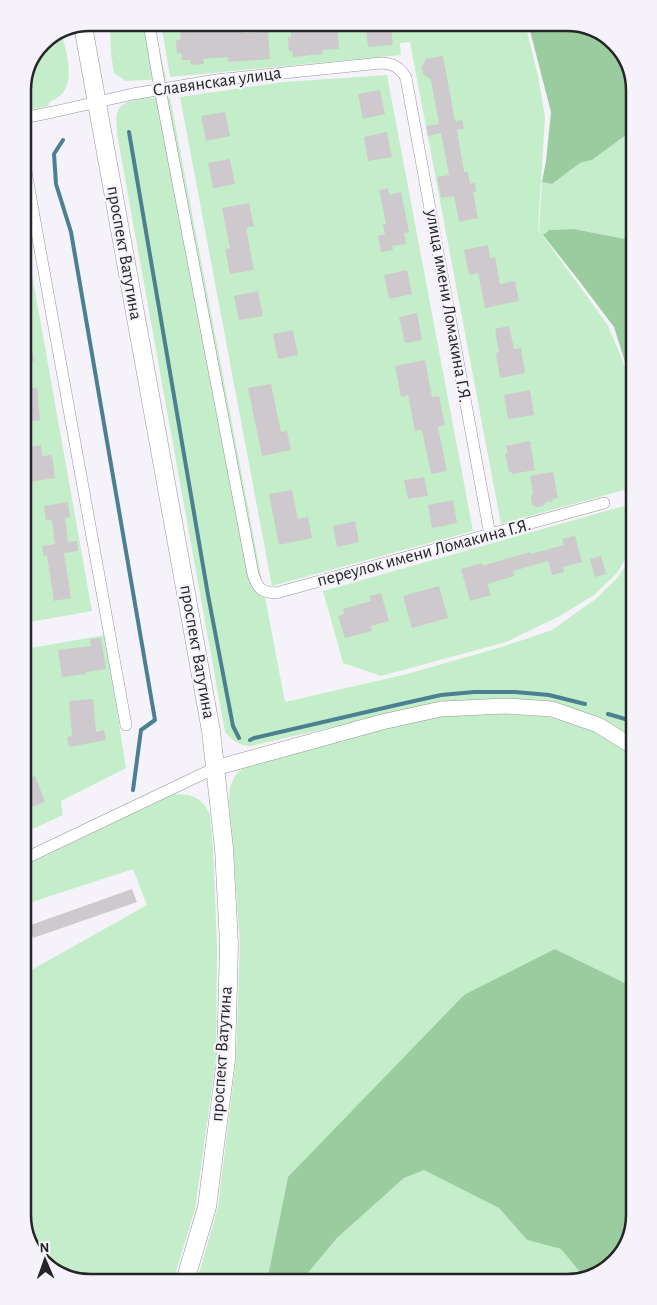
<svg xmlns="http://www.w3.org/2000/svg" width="657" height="1305" font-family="'Alegreya Sans',sans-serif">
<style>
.green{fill:#c4eec9}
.forest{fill:#9acca0}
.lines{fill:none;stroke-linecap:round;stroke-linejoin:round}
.stream{stroke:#4c8091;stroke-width:4}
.building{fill:#cec9cc}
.street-casing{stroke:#969499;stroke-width:12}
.secondary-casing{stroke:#969499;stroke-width:16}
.primary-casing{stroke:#969499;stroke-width:19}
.street{stroke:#fff;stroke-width:11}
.secondary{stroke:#fff;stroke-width:15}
.primary{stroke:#fff;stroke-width:18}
.labels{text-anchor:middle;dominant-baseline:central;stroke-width:4.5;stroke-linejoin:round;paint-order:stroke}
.street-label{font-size:18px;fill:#252426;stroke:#f5f3f9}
.rim{fill:none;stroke:#252426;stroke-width:2.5}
</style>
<rect width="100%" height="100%" fill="#f5f3f9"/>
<path class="green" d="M109 23H154L166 79 126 81 114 73 111 54 110 27Z
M161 23H525L538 76 545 117 538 229 542 235 539 229 542 182 552 184 580 163 592 160 630 132V240L574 229 549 230 543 236 607 324 621 356 631 386V488L501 524 410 42 400 43 401 55 170 77Z
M62 34C66 52 76 81 60 96 57 98 53 100 50 102L48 106 23 111V87L43 42Z
M387 75 473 531 272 586 180 97 284 82Z
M170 97 285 702 407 674 505 646 552 630 597 598 618 577 632 556V738L602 718 581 711 553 704 381 716 251 746C239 745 232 741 225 732L117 134C117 126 115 117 118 110 126 96 155 98 170 97Z
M23 224 92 611 25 623Z
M631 504 632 548 617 573 594 595 560 616 506 642 381 676 343 663 323 591Z
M105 635 126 768 61 801 63 815 26 832 25 649Z
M506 714 549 717 594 730 632 753 633 987 555 949 288 1177 267 1281H197L218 1207 236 1060 240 943 233 846 229 801 230 787 235 776 242 769 250 764 384 729 443 715Z
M174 794 189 795 198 799 206 807 210 815 213 847 217 945 216 1059 195 1209 173 1281 86 1282 49 1269 28 1240 26 973 147 905 133 869 26 904V865Z
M424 1169 499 1208 527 1240 561 1249 584 1277 302 1280 337 1238 404 1178Z"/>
<path class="forest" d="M528 23H571L608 36 629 65 630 132 592 160 580 163 552 184 542 182 546 161 551 112Z
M574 229 630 240 631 381 614 327 580 282 543 235 549 230Z
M555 949 633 987 634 1215 623 1252 592 1277H584L561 1249 527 1240 499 1208 424 1170 404 1178 337 1238 302 1280 267 1281 288 1177 464 995Z"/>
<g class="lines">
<path class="stream" d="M129 132 208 595 233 726 239 738
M63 140 54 154 56 184 71 232 155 720 141 730 133 790
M608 714 632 721
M250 740 254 738 401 704 441 695 474 692H515L549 695 585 704"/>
</g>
<path class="building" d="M325 23H337L339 49 322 50 323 54 293 57 292 51H289L288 38 291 37V32L325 29Z
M201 25V30H210V31L244 28V33L268 32 270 59 228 62V57L203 59 204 64 191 65 190 60H182V53L177 54 176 40 181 39 180 32 188 31V26Z
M391 26 393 45 368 47 366 28Z
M443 56 455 121 462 120 464 129 457 130 464 172H468L470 184 475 183 476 192H473L478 218 459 222 454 196 441 198 437 177 449 175 441 133 428 136 426 126 439 124 431 80 423 74 422 67 426 59Z
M380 90 385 114 363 119 358 94Z
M225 112 230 136 206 141 201 116Z
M387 132 392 157 368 161 364 137Z
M230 159 235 184 213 188 208 163Z
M388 188 389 195 401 192 409 232 404 233 406 244 392 246 393 250 381 252 378 236 385 234 383 224H386L379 190Z
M249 203 254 226 246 228 254 270 230 274 225 249 230 248 222 208Z
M488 245 490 258 495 257 500 284 515 281 519 301 485 308 478 273 469 275 464 250Z
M407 270 412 294 389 299 384 275Z
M258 291 263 316 239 320 234 296Z
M417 313 422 340 405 343 399 317Z
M509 326 514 349 521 348 525 373 500 378 496 353 499 352 495 329Z
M293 330 298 355 278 359 273 334Z
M24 331H29L34 361 24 362Z
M425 360 432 397 439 396 445 425 438 427 447 471 431 474 422 430 415 431 408 395 401 397 395 366Z
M271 384 281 432 287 431 291 450 262 456 248 388Z
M37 388 40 420 24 422V389Z
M530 390 534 415 508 419 504 395Z
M530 441 535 470 512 474 511 471 509 472 505 453H508L506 446Z
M41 445 42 456 52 455 55 478 29 482 25 448Z
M553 472 558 498 552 499 553 501 546 502 543 506 537 507 532 505 531 497 533 493 530 476Z
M424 477 428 496 408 499 404 480Z
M292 490 298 519 308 517 312 538 279 545 269 494Z
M453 500 457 523 432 528 428 505Z
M68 502 70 517 65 518 68 542 77 541 78 551 64 553 71 598 54 601 47 555 44 556 42 546 55 544 52 520H46L44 506Z
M355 521 359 542 337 547 333 526Z
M575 536 582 562 563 567 564 572 552 575 548 561 513 571 514 576 487 584 491 595 470 601 461 569 482 563V566L530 552 531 554 564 545 562 539Z
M601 556 606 574 595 577 590 559Z
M439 586 448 618 412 628 403 596Z
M381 593 389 621 371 626 372 631 345 638 338 616 344 614 343 609 371 601 369 596Z
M101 638 106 669 86 672V674L62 677 58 650 91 646 90 639Z
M93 699 96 732 104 730 106 740 69 747 67 737 72 736 69 701Z
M35 776 45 802 26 809V780Z
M132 889 137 902 33 938 28 926Z"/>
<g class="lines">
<defs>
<path id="street" d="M149 23 160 89 253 574C258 589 261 592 276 593L604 503
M23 118 53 112 133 94 216 80 381 63C393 63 401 68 406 78L490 535
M23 155 126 725
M26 858 215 768"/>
<path id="secondary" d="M215 768 382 722 441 709 506 706 552 709 598 725 632 746"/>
<path id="primary" d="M83 26 211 731 224 848 229 944 226 1060 207 1207 185 1281"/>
</defs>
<use href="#street" class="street-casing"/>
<use href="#secondary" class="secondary-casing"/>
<use href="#primary" class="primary-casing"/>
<use href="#street" class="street"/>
<use href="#secondary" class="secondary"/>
<use href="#primary" class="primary"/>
</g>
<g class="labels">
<g class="street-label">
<text transform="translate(217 82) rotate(-8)">Славянская улица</text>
<text transform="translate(124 253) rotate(80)">проспект Ватутина</text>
<text transform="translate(448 306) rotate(80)">улица имени Ломакина Г.Я.</text>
<text transform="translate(424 553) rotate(-15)">переулок имени Ломакина Г.Я.</text>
<text transform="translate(197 652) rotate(80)">проспект Ватутина</text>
<text transform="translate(222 1054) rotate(-86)">проспект Ватутина</text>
</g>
</g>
<path d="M0 0H657V1305H0ZM90 31H567A59 59 0 0 1 626 90V1215A59 59 0 0 1 567 1274H90A59 59 0 0 1 31 1215V90A59 59 0 0 1 90 31Z" fill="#f5f3f9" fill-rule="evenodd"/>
<path class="rim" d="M90 31H567A59 59 0 0 1 626 90V1215A59 59 0 0 1 567 1274H90A59 59 0 0 1 31 1215V90A59 59 0 0 1 90 31Z"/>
<g transform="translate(45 1260) rotate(358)" stroke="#f5f3f9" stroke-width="4" paint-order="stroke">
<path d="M0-4L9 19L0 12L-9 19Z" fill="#252426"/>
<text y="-8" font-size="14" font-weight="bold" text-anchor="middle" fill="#252426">N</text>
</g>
</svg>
